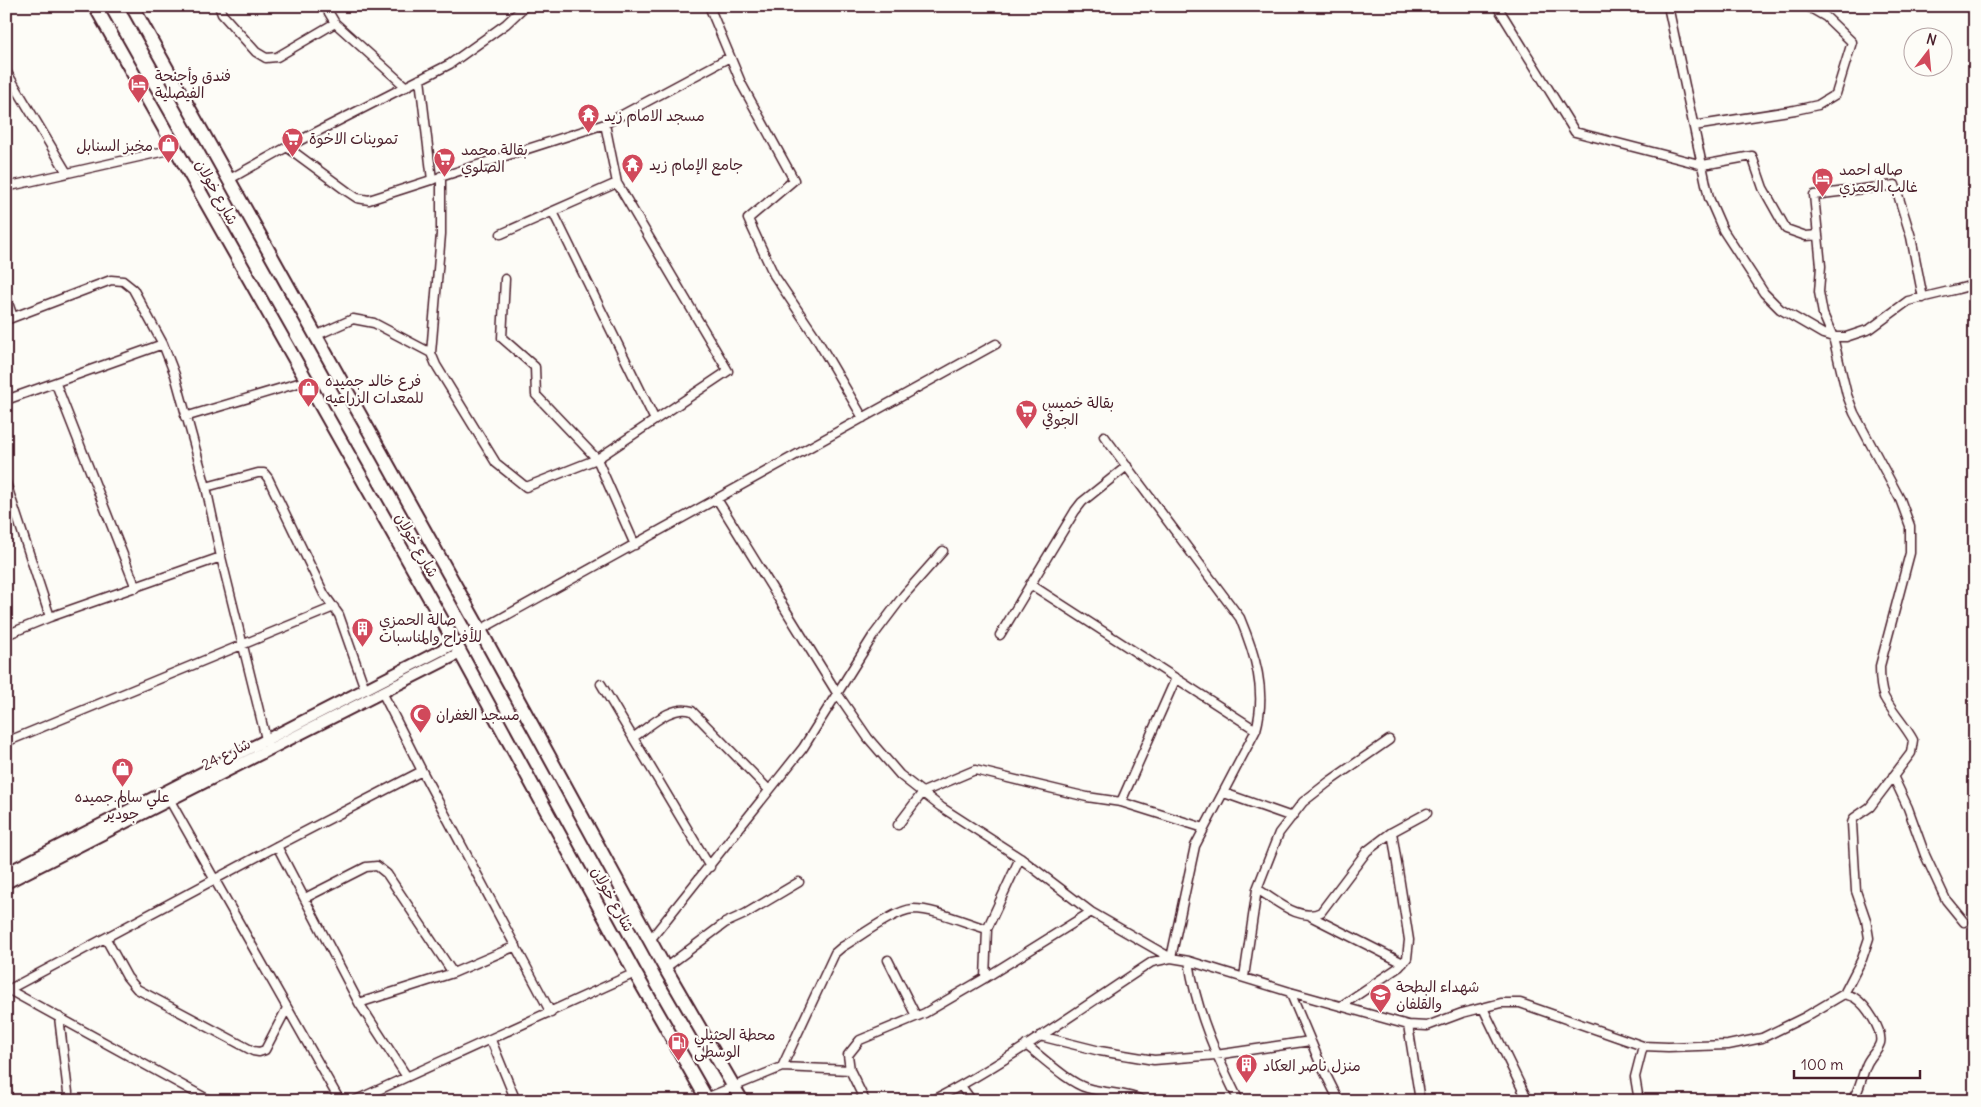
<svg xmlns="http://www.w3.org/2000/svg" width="1981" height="1107" font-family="Delius,'Playpen Sans Arabic',sans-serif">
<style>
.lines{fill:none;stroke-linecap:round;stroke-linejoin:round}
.minor-casing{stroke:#4a1f2b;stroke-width:11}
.tertiary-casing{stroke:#4a1f2b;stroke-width:14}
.primary-casing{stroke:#4a1f2b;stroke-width:16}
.minor{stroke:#fdfcf7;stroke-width:8}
.tertiary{stroke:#fdfcf7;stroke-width:10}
.primary{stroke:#fdfcf7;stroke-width:12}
.labels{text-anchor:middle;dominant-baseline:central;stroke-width:4.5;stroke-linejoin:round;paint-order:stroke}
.poi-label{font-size:15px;fill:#4a1f2b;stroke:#fdfcf7;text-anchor:start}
.street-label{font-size:15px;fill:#4a1f2b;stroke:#fdfcf7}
</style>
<rect width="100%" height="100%" fill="#fdfcf7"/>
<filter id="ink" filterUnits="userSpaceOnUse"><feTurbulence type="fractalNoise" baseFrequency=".02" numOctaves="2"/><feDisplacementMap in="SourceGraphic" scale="10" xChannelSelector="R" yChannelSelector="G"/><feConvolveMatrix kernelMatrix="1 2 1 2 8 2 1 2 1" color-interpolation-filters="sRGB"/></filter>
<g filter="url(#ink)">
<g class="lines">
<defs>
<path id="minor" d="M219 6 222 14 256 52 266 58 277 57 335 23
M325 6 335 23 406 87
M709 6 742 85 794 180 748 219 774 275 815 336 863 418
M1497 6 1575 132 1703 165 1752 156 1763 188 1786 229 1806 236 1818 235
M1668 6 1709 198 1723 230 1764 293 1780 309 1823 334 1833 337H1846L1870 329 1908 301 1958 289 1969 286 1975 288
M6 71 67 173
M420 79 432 180
M1694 126 1795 110 1818 105 1836 94 1852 42 1826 17 1807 6
M287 147 348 192 357 198 369 200 605 124
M441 176V234L431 353 436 365 496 463 526 487 597 459 635 545
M228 180 287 147 450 64 506 24 525 6
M617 183 605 124 730 57
M6 187 174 149
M553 212 655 420
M501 234 617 183 728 371 597 459 536 395 535 367 502 338 505 279
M6 297 13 317
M6 320 111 280 123 281 133 289 163 344 175 375 206 487 221 557 267 743
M315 336 353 319 374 323 431 353
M56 384 136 588
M6 400 163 344
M185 417 305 381
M1104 436 1240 618C1255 654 1267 691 1256 730L1195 846 1171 958
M6 483 50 617
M206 487 258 473H264L268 478 324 594 339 615 365 689
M717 499 837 693 868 738 900 775 941 807 1020 858 1091 912 1171 958
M1030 584 1256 730
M480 630 996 344
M6 635 50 617 221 557
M1000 635 1075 511 1082 502 1127 466
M601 684 710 867
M382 692 422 771 551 1013
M634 737C650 726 672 704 692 711L769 790
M6 742 334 607
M1893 776 1908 808 1925 855 1946 900 1964 922
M1224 793 1292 817
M169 799 340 1101
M1121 802 1176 678
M898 825 923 792 975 770 1087 797 1121 802 1204 828
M277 846 359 1003 407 1077
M1257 889C1276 900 1300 923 1321 912L1367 851 1392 832 1427 813
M305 898 366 867 377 866 387 874 453 973
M1312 917 1403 963
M106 939 127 977 137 989 253 1051 259 1052 265 1050 287 1008
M650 940 803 748 873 636 904 595 943 551
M888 960 916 1016
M1189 961C1196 1011 1216 1055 1239 1101
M665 968 725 923 745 914 799 882
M1244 977 1257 889 1279 833 1303 802 1330 781 1389 740
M985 978 987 929 1020 858
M9 990 211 1101
M6 991 277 846 422 771
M1290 992 1320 1063 1339 1101
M1844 994C1847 995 1852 996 1855 998 1866 1005 1883 1030 1880 1043 1877 1052 1869 1057 1866 1066 1861 1078 1860 1091 1851 1101
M359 1003 453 973 516 946
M1341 1006 1399 967 1407 958 1409 940 1392 832
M1483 1008 1528 1101
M59 1017 69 1101
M1408 1025 1420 1101
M1040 1036 1100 1051 1154 1060 1216 1055 1310 1041
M491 1040 516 1101
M1026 1045C1042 1057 1069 1083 1087 1088 1106 1094 1126 1092 1144 1101
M782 1067 835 953 842 947C859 937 895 910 913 909 935 909 966 923 987 929
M961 1086 972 1101
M6 1087 9 1101
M706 1098 782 1067 850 1070
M354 1101 635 973
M865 1101 850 1070 848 1055 860 1040 925 1013 985 978 1091 912
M932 1101C1009 1061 1080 1009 1152 962L1171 958 1189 961 1290 992 1408 1025 1427 1026 1462 1013 1501 1003H1520L1643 1046 1668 1047 1728 1045 1762 1038 1805 1017 1844 994 1862 959 1869 938 1866 920 1856 891 1852 823 1854 818 1870 807 1911 753 1913 740C1905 725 1892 712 1884 697 1880 688 1880 676 1880 666L1910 553V526L1900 499 1854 413 1847 395 1833 337 1823 314 1819 292 1821 266 1814 195 1895 185 1911 237 1923 298
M1639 1101 1635 1077 1643 1046"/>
<path id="tertiary" d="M6 873 455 643
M6 883 460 653"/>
<path id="primary" d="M95 6 455 643 635 973 708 1101
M132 6 480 630 665 968 742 1101"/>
</defs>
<use href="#minor" class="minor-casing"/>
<use href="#tertiary" class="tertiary-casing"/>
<use href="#primary" class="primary-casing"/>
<use href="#minor" class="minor"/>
<use href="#tertiary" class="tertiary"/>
<use href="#primary" class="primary"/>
</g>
</g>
<defs>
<symbol id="hotel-pin" viewBox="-11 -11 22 30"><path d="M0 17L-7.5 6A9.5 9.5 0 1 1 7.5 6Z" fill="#d1495b" stroke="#fdfcf7"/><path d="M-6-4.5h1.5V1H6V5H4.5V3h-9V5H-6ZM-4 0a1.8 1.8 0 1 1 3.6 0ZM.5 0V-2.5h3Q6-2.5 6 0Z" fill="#fff"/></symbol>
<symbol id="temple-pin" viewBox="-11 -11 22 30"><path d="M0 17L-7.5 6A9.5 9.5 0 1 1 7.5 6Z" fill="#d1495b" stroke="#fdfcf7"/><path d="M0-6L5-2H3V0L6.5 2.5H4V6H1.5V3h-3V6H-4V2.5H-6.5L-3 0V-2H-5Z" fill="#fff"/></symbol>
<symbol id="supermarket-pin" viewBox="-11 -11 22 30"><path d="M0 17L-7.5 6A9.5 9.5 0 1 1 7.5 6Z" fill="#d1495b" stroke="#fdfcf7"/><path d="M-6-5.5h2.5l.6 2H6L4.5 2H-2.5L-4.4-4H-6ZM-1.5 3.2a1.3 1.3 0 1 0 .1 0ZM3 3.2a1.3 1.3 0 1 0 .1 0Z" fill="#fff"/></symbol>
<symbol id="shop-pin" viewBox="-11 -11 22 30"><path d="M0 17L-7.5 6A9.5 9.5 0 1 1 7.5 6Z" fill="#d1495b" stroke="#fdfcf7"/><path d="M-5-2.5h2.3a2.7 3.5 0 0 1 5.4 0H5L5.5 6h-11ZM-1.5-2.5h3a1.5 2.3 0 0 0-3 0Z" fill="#fff"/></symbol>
<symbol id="building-pin" viewBox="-11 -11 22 30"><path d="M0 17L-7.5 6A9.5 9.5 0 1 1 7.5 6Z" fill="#d1495b" stroke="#fdfcf7"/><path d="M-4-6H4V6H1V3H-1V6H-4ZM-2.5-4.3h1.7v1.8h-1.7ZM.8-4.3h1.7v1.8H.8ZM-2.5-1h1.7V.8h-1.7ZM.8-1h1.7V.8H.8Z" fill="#fff"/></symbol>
<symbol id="mosque-pin" viewBox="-11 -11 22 30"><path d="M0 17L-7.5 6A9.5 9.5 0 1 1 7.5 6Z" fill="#d1495b" stroke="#fdfcf7"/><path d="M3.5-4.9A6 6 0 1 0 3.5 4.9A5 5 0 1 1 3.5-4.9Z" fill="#fff"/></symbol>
<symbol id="school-pin" viewBox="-11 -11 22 30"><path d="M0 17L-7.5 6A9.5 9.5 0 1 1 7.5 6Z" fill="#d1495b" stroke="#fdfcf7"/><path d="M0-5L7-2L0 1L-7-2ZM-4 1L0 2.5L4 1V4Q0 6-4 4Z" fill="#fff"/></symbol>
<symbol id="fuel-pin" viewBox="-11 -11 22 30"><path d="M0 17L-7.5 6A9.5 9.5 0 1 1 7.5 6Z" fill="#d1495b" stroke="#fdfcf7"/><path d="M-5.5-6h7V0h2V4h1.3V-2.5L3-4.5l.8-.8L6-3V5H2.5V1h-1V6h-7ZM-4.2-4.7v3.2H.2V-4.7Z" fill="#fff"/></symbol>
</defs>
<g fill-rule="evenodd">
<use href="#hotel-pin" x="126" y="72" width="25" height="34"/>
<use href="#temple-pin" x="576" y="102" width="25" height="34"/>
<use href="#supermarket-pin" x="280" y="126" width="25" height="34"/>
<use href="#shop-pin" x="156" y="132" width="25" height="34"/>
<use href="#supermarket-pin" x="432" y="146" width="25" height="34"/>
<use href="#temple-pin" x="620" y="152" width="25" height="34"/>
<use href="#hotel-pin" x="1810" y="166" width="25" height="34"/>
<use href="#shop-pin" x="296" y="376" width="25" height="34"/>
<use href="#supermarket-pin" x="1014" y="398" width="25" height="34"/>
<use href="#building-pin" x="350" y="616" width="25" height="34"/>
<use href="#mosque-pin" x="408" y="702" width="25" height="34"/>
<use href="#shop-pin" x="110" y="756" width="25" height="34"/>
<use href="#school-pin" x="1368" y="982" width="25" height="34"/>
<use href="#fuel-pin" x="666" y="1030" width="25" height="34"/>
<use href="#building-pin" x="1234" y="1052" width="25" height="34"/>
</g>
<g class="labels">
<g class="poi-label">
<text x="155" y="75">فندق وأجنحة<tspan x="155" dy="17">الفيصلية</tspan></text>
<text x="604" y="115">مسجد الامام زيد</text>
<text x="309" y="138">تموينات الاخوة</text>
<text x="153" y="145" text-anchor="end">مخبز السنابل</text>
<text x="461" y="149">بقالة محمد<tspan x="461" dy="17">الصلوي</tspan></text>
<text x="649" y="164">جامع الإمام زيد</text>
<text x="1839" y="169">صاله احمد<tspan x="1839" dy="17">غالب الحمزي</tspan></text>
<text x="325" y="380">فرع خالد جميده<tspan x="325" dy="17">للمعدات الزراعيه</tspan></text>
<text x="1042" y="402">بقالة خميس<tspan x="1042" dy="17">الجوفي</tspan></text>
<text x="379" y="619">صالة الحمزي<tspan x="379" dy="17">للأفراح والمناسبات</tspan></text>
<text x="436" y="714">مسجد الغفران</text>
<text x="122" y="796" text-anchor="middle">علي سالم.جميده<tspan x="122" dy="17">جودير</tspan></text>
<text x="1396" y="986">شهداء البطحة<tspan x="1396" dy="17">والقلفان</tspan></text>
<text x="694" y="1034">محطة الحثيلي<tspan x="694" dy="17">الوسطى</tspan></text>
<text x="1263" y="1065">منزل ناصر العكاد</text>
</g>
<g class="street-label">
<text transform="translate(217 192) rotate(61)">شارع خولان</text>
<text transform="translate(417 545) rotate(60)">شارع خولان</text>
<text transform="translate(226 754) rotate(-27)">شارع 24</text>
<text transform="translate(613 899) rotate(61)">شارع خولان</text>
</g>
</g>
<rect width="1981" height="1107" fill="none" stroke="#fdfcf7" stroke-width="25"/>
<rect x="12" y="12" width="1956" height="1082" fill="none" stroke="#4a1f2b" stroke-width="2" filter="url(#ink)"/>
<g transform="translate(1928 52) rotate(16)"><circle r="24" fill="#fdfcf7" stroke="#b5a4a5"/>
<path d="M0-4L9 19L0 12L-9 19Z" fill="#d1495b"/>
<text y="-8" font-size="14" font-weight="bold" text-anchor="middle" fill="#4a1f2b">N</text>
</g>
<path d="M1794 1070v8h126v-8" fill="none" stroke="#4a1f2b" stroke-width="2.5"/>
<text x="1801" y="1070" font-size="15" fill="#4a1f2b" stroke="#fdfcf7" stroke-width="4" paint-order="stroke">100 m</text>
</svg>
